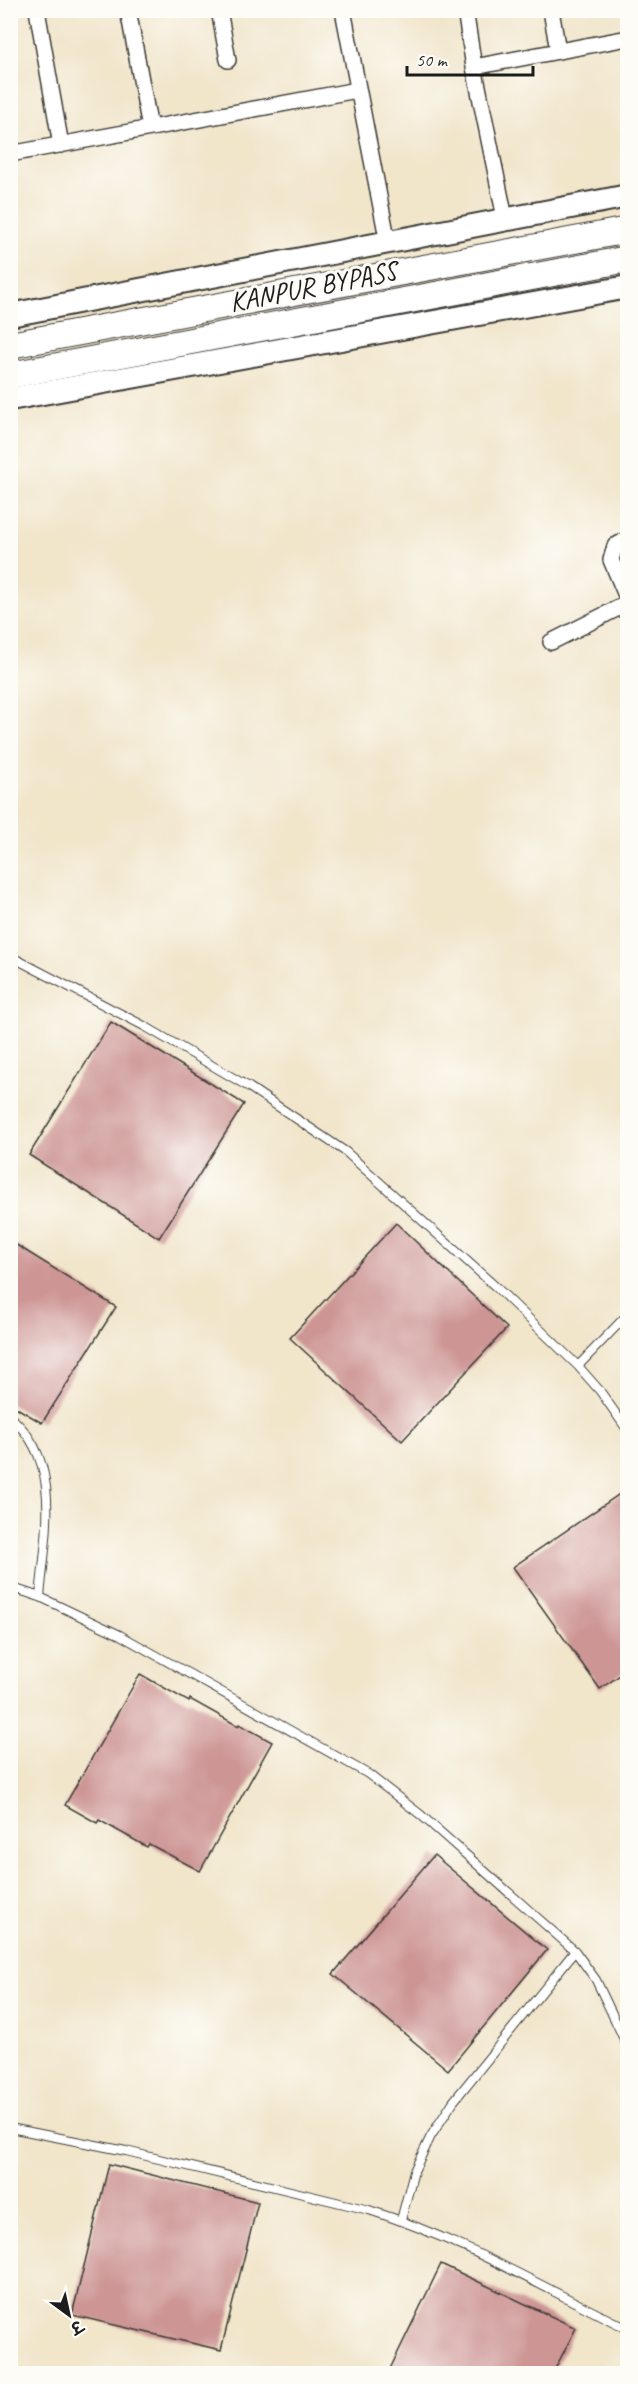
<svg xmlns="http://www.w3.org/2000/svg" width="638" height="2384" font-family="Caveat,'Playpen Sans Deva',sans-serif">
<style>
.building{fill:#cd9695}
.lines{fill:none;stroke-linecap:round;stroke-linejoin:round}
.service-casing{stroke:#3c3a36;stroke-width:10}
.minor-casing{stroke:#3c3a36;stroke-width:18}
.secondary-casing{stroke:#3c3a36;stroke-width:26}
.trunk-casing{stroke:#3c3a36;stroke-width:28}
.service{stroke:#fff;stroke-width:8}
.minor{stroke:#fff;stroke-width:15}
.secondary{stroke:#fff;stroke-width:22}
.trunk{stroke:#fff;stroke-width:26}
.labels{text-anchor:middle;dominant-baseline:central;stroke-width:6;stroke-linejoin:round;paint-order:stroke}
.street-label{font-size:28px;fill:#1c1c1c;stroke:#fdfcf7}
</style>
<rect width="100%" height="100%" fill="#fdfcf7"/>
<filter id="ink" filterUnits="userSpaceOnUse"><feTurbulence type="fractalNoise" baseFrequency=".0167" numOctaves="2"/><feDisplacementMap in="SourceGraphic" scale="12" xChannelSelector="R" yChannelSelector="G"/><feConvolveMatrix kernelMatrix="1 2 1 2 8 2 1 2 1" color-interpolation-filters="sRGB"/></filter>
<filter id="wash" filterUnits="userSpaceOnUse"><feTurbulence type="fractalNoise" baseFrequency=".008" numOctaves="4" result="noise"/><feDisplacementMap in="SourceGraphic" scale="24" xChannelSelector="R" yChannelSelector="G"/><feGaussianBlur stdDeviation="1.35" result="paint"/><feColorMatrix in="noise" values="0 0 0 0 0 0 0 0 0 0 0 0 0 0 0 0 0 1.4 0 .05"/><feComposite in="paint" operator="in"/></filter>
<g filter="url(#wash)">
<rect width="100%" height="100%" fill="#f1e5ca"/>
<g id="blocks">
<path class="building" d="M111 1022 244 1104 159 1238 29 1155Z
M396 1223 507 1328 402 1441 290 1338Z
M10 1241 116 1307 42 1423 10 1404Z
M627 1489V1670L600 1689 513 1567Z
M140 1674 189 1702 190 1699 238 1726 239 1724 272 1742 200 1871 149 1844 147 1847 99 1820 97 1823 65 1805Z
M434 1855 547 1950 448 2070 333 1974Z
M109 2164 258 2202 221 2350 72 2315Z
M441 2264 576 2328 553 2373H388Z"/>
</g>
</g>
<g filter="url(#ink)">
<use href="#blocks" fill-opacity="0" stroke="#3c3a36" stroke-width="1.5"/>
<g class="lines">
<defs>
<path id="service" d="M10 956 146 1027 249 1087 346 1152 497 1288 578 1366 600 1391 628 1431
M578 1366 628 1314
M10 1417C64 1460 45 1537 40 1597
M10 1587 40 1597 120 1635 368 1774 421 1815 575 1951 596 1980 624 2039 628 2051
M10 2128 126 2151 369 2210C459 2238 544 2288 628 2329
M401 2220 414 2171 431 2136 453 2102 575 1951"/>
<path id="minor" d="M37 10 61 145
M128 10 150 128
M219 10 228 60
M343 10 388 243
M465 10 474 67 505 218
M551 10 558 51
M474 67 628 38
M10 154 357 90
M628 539 615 546 611 560 628 600
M551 642 628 603"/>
<path id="secondary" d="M10 315 628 196
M10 399 628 287"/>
<path id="trunk" d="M10 345 628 230
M10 375 628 259"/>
</defs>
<use href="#service" class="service-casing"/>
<use href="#minor" class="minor-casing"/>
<use href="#secondary" class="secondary-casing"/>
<use href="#trunk" class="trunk-casing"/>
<use href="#service" class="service"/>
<use href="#minor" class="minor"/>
<use href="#secondary" class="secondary"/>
<use href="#trunk" class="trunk"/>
</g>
</g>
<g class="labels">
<g class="street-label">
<text transform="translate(313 286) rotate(-11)">KANPUR BYPASS</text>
</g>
</g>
<rect width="638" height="2384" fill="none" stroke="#fdfcf7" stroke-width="36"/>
<g transform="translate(69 2315) rotate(147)" stroke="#fdfcf7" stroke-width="4.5" paint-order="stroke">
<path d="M0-4.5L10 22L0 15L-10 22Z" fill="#1c1c1c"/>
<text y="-9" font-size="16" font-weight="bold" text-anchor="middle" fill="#1c1c1c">उ</text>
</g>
<path d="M407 66v9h126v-9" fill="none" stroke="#1c1c1c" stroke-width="3"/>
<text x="416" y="66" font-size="18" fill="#1c1c1c" stroke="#fdfcf7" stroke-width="4.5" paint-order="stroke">50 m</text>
</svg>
